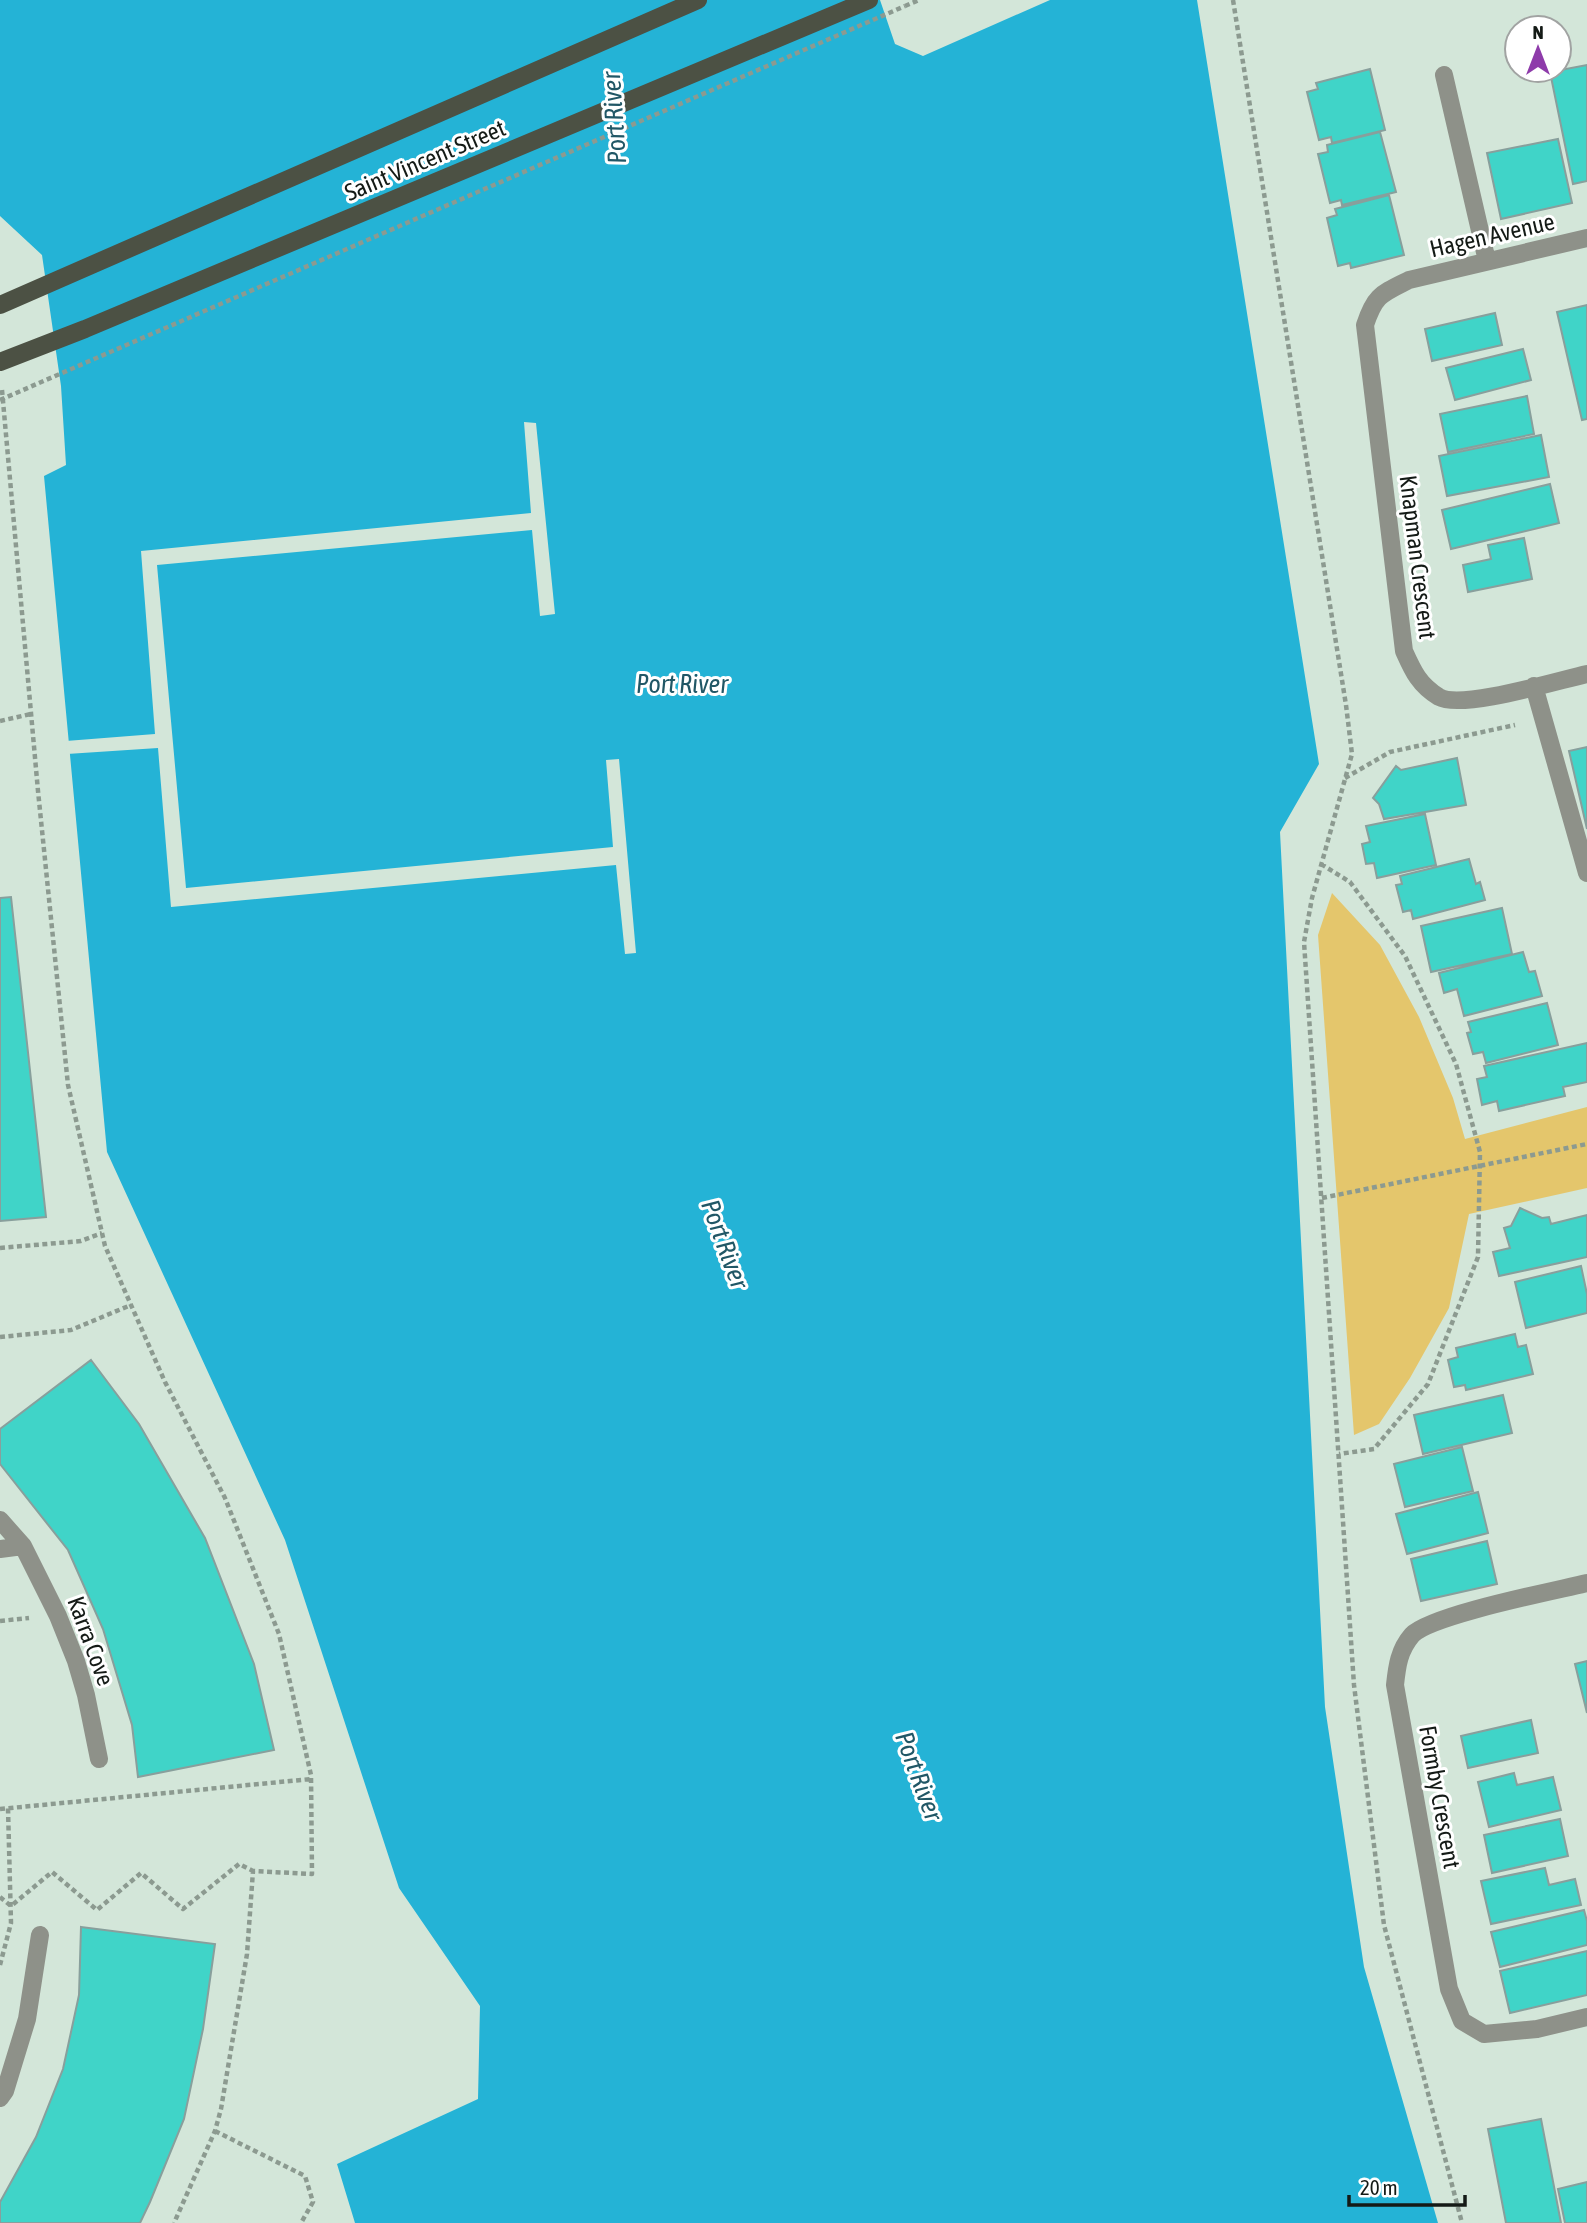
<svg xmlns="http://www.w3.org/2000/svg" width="1587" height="2223" font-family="'Asap Condensed',sans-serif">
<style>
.green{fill:#e4c66c}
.water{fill:#24b3d6}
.pier{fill:#d3e6d9}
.building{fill:#40d4c8;stroke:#889f9c;stroke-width:2}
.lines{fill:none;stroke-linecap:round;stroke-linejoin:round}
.path{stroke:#8c9a90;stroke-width:4.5;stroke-dasharray:5 3.5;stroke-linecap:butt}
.minor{stroke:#8e9189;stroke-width:18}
.major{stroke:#4c5144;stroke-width:18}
.path-bridge{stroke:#8c9a90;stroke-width:4.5;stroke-dasharray:5 3.5;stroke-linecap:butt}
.labels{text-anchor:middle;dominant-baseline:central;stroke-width:6;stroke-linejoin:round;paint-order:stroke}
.street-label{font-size:24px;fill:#141a16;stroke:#fff}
.water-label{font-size:26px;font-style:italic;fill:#215766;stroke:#fff}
</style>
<rect width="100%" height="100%" fill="#d3e6d9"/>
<path class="green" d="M1332 893 1380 945 1419 1017 1453 1098 1465 1139 1587 1107V1188L1469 1214 1449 1308 1410 1378 1379 1424 1354 1435 1318 935Z"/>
<path class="water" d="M0 0H880L895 44 923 56 1050 0H1197L1319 764 1280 832 1325 1707 1364 1967 1438 2223H355L337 2164 478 2099 480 2006 399 1888 285 1540 107 1152 44 476 66 465 61 386 42 255 0 216Z"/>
<path class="pier" d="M524 422 536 423 555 614 540 616 532 530 157 565 186 888 613 847 606 760 619 759 636 953 625 954 616 865 171 907 158 748 67 754 66 741 155 734 141 551 531 513Z"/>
<path class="building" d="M1587 65V181L1573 184 1550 72Z
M1370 69 1385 130 1332 143 1331 137 1319 140 1307 92 1318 89 1316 83Z
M1380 132 1396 192 1342 205 1341 200 1330 203 1318 154 1328 152 1327 145Z
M1558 139 1572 203 1501 219 1487 153Z
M1389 195 1404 255 1351 268 1350 263 1338 266 1327 218 1337 215 1335 209Z
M1587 305V419L1582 420 1557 312Z
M1495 313 1502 345 1432 361 1425 329Z
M1523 349 1531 380 1455 400 1446 368Z
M1527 396 1534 434 1448 452 1440 414Z
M1541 435 1549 477 1447 496 1439 456Z
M1550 484 1559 523 1451 549 1442 510Z
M1524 538 1532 579 1468 592 1463 565 1491 559 1488 545Z
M1587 747V829L1569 751Z
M1457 758 1466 805 1384 819 1379 804 1373 798 1396 766 1401 770Z
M1425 814 1436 865 1377 878 1374 863 1366 864 1362 844 1370 842 1366 826Z
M1469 859 1476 884 1480 882 1485 900 1413 919 1411 910 1403 912 1396 885 1402 884 1400 876Z
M11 897 46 1217 0 1221V898Z
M1502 908 1512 954 1431 972 1421 926Z
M1523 952 1529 972 1535 971 1542 996 1464 1016 1457 989 1444 993 1439 973Z
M1547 1003 1558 1045 1486 1063 1483 1052 1473 1054 1467 1033 1471 1032 1468 1022Z
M1587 1043V1082L1563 1087 1565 1096 1499 1111 1497 1101 1482 1105 1477 1079 1487 1077 1484 1066Z
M1520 1208 1542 1218 1549 1217 1551 1224 1587 1215V1257L1499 1276 1493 1252 1510 1248 1504 1228 1511 1226Z
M1581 1266 1587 1294V1313L1526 1328 1515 1282Z
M1515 1334 1518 1347 1526 1345 1533 1374 1466 1390 1465 1385 1454 1387 1448 1360 1458 1357 1456 1348Z
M91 1360 139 1424 205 1538 254 1664 274 1750 138 1777 132 1725 103 1629 68 1550 0 1464V1429Z
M1503 1395 1512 1433 1423 1454 1414 1415Z
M1462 1447 1473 1491 1405 1507 1394 1464Z
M1478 1492 1488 1533 1407 1554 1396 1514Z
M1487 1541 1497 1584 1421 1601 1411 1559Z
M1587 1661V1713L1575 1664Z
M1531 1720 1538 1753 1468 1768 1461 1736Z
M1514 1773 1517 1785 1553 1777 1561 1810 1489 1827 1478 1782Z
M1560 1819 1568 1856 1492 1873 1484 1835Z
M1545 1868 1549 1885 1575 1879 1581 1905 1491 1924 1481 1881Z
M1584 1910 1587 1921V1945L1500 1967 1491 1932Z
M81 1927 215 1944 203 2029 184 2119 150 2202 140 2223H0V2202L36 2137 63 2069 79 1995Z
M1587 1951V1995L1510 2013 1500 1971Z
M1541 2119 1561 2223H1506L1488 2129Z
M1587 2182V2223H1565L1558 2189Z"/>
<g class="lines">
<path class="path" d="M1233 0 1346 705 1352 754 1312 898 1304 942 1354 1685 1384 1925 1462 2223
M905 6 919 0
M2 390 38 791 68 1085 105 1246 165 1382 225 1498 279 1634 311 1775 312 1874 253 1871 247 1954 221 2109 215 2131 174 2223
M0 721 31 714
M1345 778 1390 752 1515 725
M1321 864 1350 882 1405 956 1456 1064 1480 1152 1478 1257 1428 1384 1374 1449 1339 1454
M1322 1198 1587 1144
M0 1248 81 1241 102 1233
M0 1337 71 1330 131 1305
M0 1621 29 1618
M0 1809 311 1779
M0 1897 11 1906 52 1872 97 1910 141 1873 183 1909 239 1864 253 1871
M0 1965 11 1923 8 1808
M215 2131 305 2176 313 2202 301 2223"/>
<path class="minor" d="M1444 75 1487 261
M1587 238 1409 280C1381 294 1375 295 1365 325L1404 651C1413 671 1419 685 1439 697 1462 710 1559 680 1587 674
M1534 686 1587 873
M0 1520 23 1546
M0 1549 23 1546 58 1616 76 1661 86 1695 99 1759
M1587 1583C1554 1591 1431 1615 1412 1635 1399 1650 1397 1666 1395 1685L1449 1989 1462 2021 1484 2034 1537 2029 1587 2017
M0 2098 5 2091 27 2019 40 1935"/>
<path class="major" d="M0 305 698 0
M0 362 85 329 869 0"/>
<path class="path-bridge" d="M0 400 905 6"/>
</g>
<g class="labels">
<g class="street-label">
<text transform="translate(425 160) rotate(-23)">Saint Vincent Street</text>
<text transform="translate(1492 235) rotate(-13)">Hagen Avenue</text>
<text transform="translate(1418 557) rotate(83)">Knapman Crescent</text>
<text transform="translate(91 1641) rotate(70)">Karra Cove</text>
<text transform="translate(1440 1797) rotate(80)">Formby Crescent</text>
</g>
<g class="water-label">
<text transform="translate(614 118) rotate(-94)">Port River</text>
<text x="682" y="684">Port River</text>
<text transform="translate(725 1244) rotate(70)">Port River</text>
<text transform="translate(919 1776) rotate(70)">Port River</text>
</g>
</g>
<g transform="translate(1538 49)"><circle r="33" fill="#ffffff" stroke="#a1a3a2" stroke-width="2"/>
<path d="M0-5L12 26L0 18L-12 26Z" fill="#8e3baa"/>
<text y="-10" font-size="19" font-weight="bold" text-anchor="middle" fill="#141a16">N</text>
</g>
<path d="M1349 2195v10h116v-10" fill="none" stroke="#141a16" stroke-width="3.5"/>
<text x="1360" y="2195" font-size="21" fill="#141a16" stroke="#ffffff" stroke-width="5" paint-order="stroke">20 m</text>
</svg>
